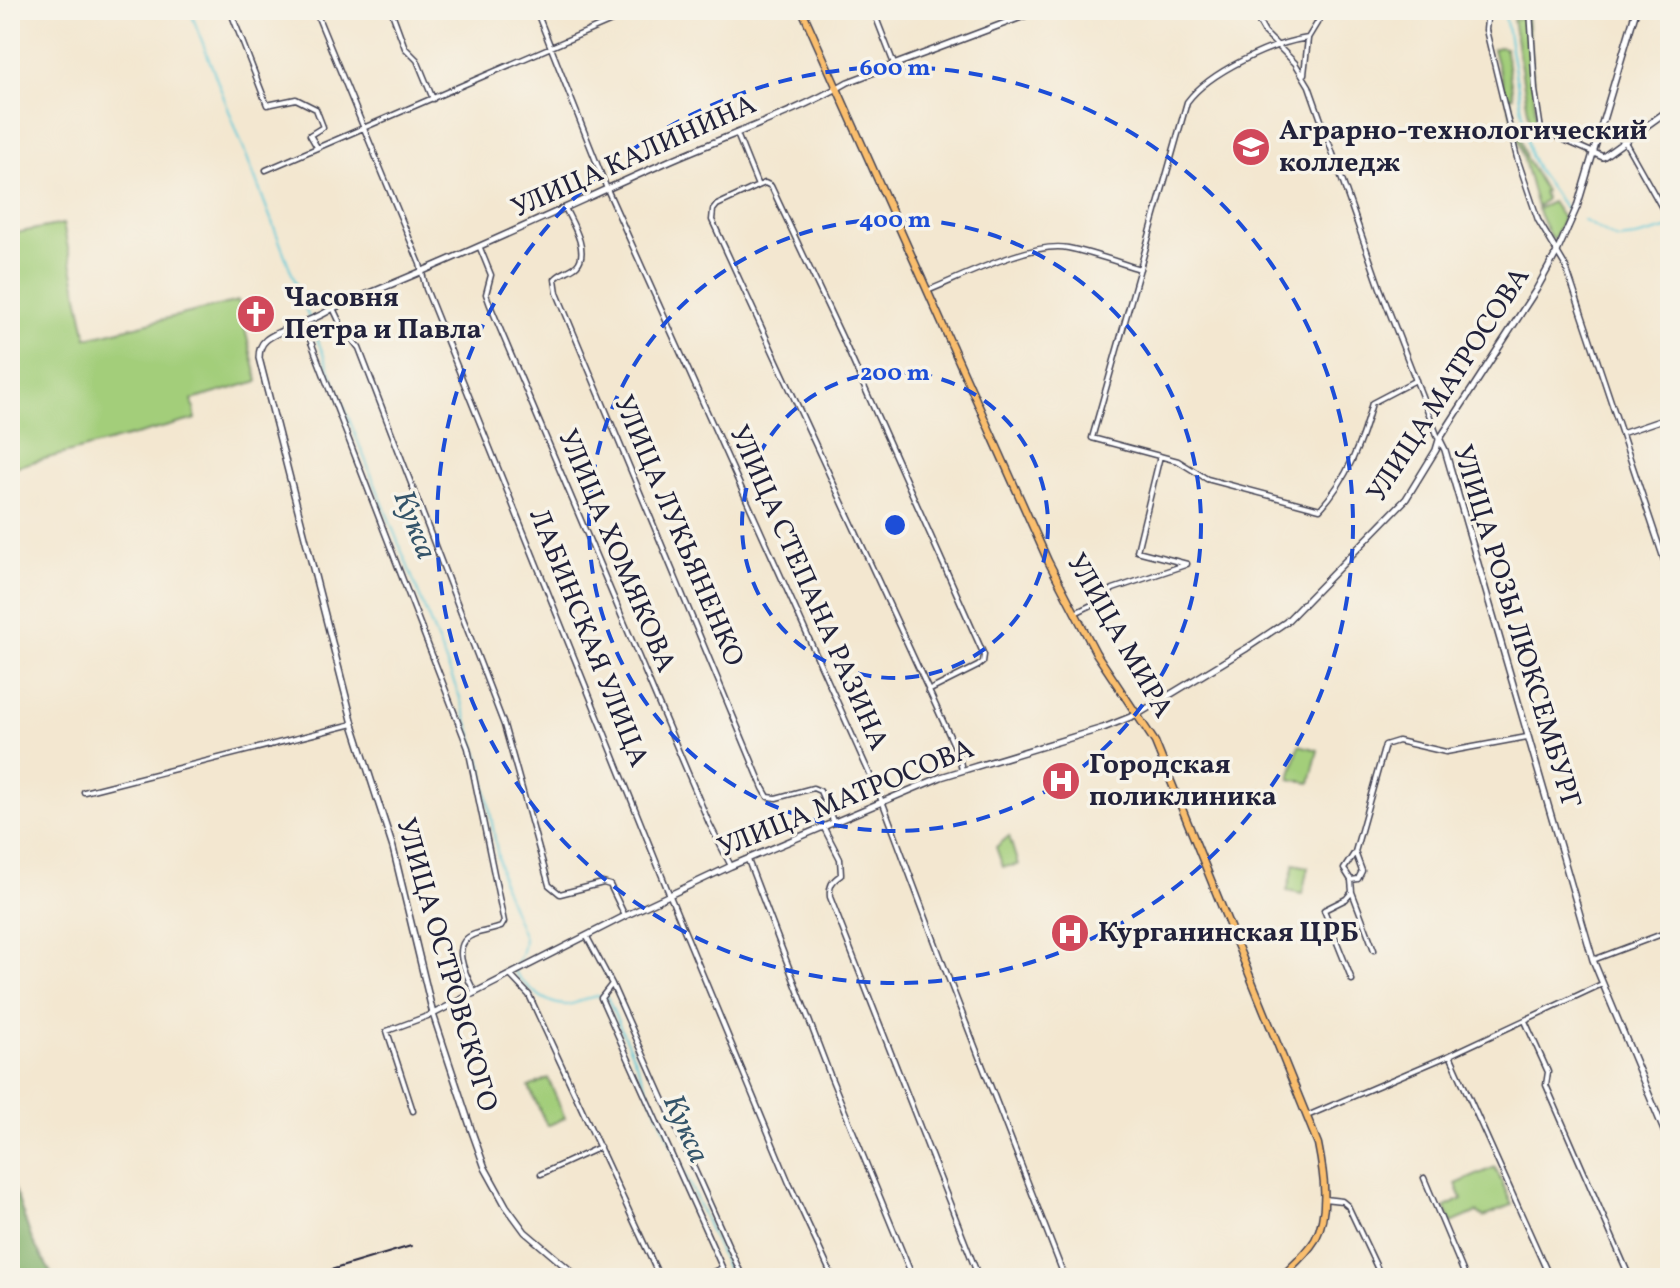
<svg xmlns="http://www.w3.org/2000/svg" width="1680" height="1288" font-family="Vollkorn,serif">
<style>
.green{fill:#a3ce7a;stroke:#62785a;stroke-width:2}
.forest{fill:#82b16a;stroke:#526a52;stroke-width:2}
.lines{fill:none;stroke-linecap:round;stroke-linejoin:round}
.stream{stroke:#5ec8d8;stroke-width:2}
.minor-casing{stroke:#414051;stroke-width:7}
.tertiary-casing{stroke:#414051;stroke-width:8}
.primary-casing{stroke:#414051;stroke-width:9}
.minor{stroke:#fff;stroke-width:4}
.tertiary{stroke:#fff;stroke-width:5}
.primary{stroke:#fabe6d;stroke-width:6}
.rail{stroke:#22223b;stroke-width:2}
.ring{fill:none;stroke:#1d4ed8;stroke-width:4;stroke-dasharray:14 10}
.labels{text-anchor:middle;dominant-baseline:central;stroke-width:7;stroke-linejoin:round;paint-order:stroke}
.poi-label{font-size:28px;font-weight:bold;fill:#22223b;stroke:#f7f3e8;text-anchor:start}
.street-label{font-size:28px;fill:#22223b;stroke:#f7f3e8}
.water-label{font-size:30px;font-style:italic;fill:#34546a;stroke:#f7f3e8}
.centre{fill:#1d4ed8;stroke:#f7f3e8;stroke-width:4}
.ring-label{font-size:24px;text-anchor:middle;font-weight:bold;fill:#1d4ed8;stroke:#f7f3e8;stroke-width:7;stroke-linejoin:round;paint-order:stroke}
</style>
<rect width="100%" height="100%" fill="#f7f3e8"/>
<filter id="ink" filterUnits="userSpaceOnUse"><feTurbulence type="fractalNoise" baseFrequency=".0125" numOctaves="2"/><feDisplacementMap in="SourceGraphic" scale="16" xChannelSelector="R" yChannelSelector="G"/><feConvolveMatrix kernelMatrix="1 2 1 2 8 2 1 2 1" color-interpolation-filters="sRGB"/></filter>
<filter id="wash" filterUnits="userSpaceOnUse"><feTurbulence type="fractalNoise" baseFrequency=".006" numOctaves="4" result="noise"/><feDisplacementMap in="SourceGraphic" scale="32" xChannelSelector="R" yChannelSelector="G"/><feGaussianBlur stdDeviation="1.8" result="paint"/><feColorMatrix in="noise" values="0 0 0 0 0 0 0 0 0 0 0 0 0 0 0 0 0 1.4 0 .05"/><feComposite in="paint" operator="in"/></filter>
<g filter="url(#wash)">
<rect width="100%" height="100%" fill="#f3e7d0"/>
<path class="green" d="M1527 17 1537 128 1531 129 1513 19Z
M1499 47 1505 48 1513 96 1510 97 1526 158 1545 191 1543 193 1546 199 1537 207 1496 60 1493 49Z
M1552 202 1563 218 1554 240 1550 237 1537 209Z
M63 224 87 338 238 301 258 381 192 400 196 419 10 468V234Z
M1299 745 1318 750 1310 783 1290 779Z
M1009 836 1018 865 1003 867 996 847Z
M1294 864 1308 867 1302 894 1287 891Z
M548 1078 565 1118 547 1126 529 1087Z
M1495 1167 1512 1205 1484 1217 1477 1212 1452 1223 1445 1207 1462 1199 1456 1184Z"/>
<path class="forest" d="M10 1176 32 1240 54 1278H10Z"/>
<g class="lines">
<path class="stream" d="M190 10 320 346 459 695 482 766 503 885 524 938C524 948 520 961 512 968 522 984 546 1006 567 1005 578 1004 587 996 599 996
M1504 10 1530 155 1538 171 1567 211
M1583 220 1617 239 1636 237 1670 228
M604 996 607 997 731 1278"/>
</g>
</g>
<g filter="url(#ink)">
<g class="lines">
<defs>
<path id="minor" d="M230 10 267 105 296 99 316 109 323 127 310 135 317 147
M315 10 420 264 426 289 670 896 789 1183 833 1278
M391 10 405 48 417 60 433 99
M456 10 457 14
M536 10 607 189 884 806 948 977 1065 1278
M873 10 894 64
M1252 10 1265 33 1295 63 1309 86 1380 288 1439 440
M1325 10 1308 38C1272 43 1209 72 1187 102L1092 438 1178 461 1207 479 1320 509C1348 478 1361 443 1372 403L1416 380
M1488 10 1486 30 1517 158 1538 220 1566 267 1670 578
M1530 10 1535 90 1541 130 1594 153
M1304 74 1308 39
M737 134 758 186 765 183 771 186 842 337 984 655 983 662 978 666 928 691
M1625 142 1670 222
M266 170 637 10
M758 186 717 205 713 210 712 220 959 756 962 770
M565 208C571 221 590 251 577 265 571 271 561 272 555 279L557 293 763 788 768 797 776 798 813 788 820 791 834 823
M480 248 491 275 486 294 490 305 709 823 731 866
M927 291C962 277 1032 241 1068 248 1093 253 1117 262 1140 269
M333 308 342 327 359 348 504 725 549 885 560 894 603 883 610 885 625 916
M304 324 468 748 504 922 501 927C493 930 484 931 475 934 448 943 467 977 475 993
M1669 371 1670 374
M1623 433 1670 417
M1160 456 1137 551 1187 564
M1075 613 1098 602 1113 589 1185 565
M84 792 353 724
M824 828 840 859 841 875C832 881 829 885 830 897L979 1278
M748 860 830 1075 913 1278
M1351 880 1358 879 1362 871 1355 852
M1352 892 1374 950
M587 937 612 984 743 1278
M1593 960 1670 931
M510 975 529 995 660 1278
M1352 980 1324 910 1346 899 1352 892 1351 880 1344 869 1355 852 1385 745 1398 741 1446 752 1527 737
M612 984 601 998 727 1278
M1525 1021 1548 1072 1546 1085 1630 1278
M1450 1055 1550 1278
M413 1111 387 1031 433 1014
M1307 1116 1450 1055 1602 984
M541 1174 600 1147
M1424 1178 1466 1278
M1324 1199 1342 1201 1348 1206 1382 1278
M700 1278 722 1268"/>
<path id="tertiary" d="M1594 153 1603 157 1670 109
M1440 440 1445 450 1593 960 1670 1145
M433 1014 625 916 731 866 941 777 1103 728 1138 714 1247 648 1286 622 1406 499 1436 450 1439 440 1536 290 1557 252 1577 207 1636 10
M579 1278 525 1232 506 1206 485 1168 471 1129 433 1014 393 848 353 724 259 358C259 351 260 345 266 340 280 328 314 322 333 308 447 263 557 211 669 161 726 136 795 113 848 82L1040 10"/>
<path id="primary" d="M802 10 1048 561 1096 653 1155 742 1318 1144C1324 1174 1330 1212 1315 1240 1306 1255 1292 1266 1280 1278"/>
</defs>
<use href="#minor" class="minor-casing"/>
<use href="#tertiary" class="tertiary-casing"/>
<use href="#primary" class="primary-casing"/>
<use href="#minor" class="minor"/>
<use href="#tertiary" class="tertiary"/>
<use href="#primary" class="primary"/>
<path class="rail" d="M304 1278 411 1246"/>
</g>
</g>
<g class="ring">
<circle cx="895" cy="525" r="153"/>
<circle cx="895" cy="525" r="306"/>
<circle cx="895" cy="525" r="458"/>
</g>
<defs>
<symbol id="university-disc" viewBox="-11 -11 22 22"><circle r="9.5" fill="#d1495b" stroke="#f7f3e8"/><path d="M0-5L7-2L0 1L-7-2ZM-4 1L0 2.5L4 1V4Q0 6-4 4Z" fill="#fff"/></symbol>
<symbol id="church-disc" viewBox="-11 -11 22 22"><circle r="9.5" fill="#d1495b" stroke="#f7f3e8"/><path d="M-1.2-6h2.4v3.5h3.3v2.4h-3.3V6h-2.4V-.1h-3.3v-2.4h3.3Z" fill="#fff"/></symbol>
<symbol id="hospital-disc" viewBox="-11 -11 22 22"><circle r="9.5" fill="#d1495b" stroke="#f7f3e8"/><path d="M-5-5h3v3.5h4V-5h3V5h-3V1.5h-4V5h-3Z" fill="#fff"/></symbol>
</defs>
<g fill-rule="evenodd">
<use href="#university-disc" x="1229" y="125" width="44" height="44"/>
<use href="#church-disc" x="234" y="292" width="44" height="44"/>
<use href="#hospital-disc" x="1039" y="759" width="44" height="44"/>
<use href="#hospital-disc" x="1048" y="911" width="44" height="44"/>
</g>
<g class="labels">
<g class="poi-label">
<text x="1279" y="131">Аграрно-технологический<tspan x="1279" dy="32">колледж</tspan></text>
<text x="284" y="298">Часовня<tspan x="284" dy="32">Петра и Павла</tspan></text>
<text x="1089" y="765">Городская<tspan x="1089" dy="32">поликлиника</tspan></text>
<text x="1098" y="933">Курганинская ЦРБ</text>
</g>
<g class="street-label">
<text transform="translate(634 157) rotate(-24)">УЛИЦА КАЛИНИНА</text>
<text transform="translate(1449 385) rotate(-57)">УЛИЦА МАТРОСОВА</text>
<text transform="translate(678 531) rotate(67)">УЛИЦА ЛУКЬЯНЕНКО</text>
<text transform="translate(616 551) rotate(67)">УЛИЦА ХОМЯКОВА</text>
<text transform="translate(808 588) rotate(66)">УЛИЦА СТЕПАНА РАЗИНА</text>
<text transform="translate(1516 627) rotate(73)">УЛИЦА РОЗЫ ЛЮКСЕМБУРГ</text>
<text transform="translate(1119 636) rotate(60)">УЛИЦА МИРА</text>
<text transform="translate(588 638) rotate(68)">ЛАБИНСКАЯ УЛИЦА</text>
<text transform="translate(846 799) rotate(-22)">УЛИЦА МАТРОСОВА</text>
<text transform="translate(446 965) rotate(74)">УЛИЦА ОСТРОВСКОГО</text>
</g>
<g class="water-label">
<text transform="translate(414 525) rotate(69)">Кукса</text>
<text transform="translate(685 1129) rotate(66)">Кукса</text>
</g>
</g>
<circle cx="895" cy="525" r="12" class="centre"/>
<g class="ring-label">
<text x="895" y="75">600 m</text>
<text x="895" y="227">400 m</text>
<text x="895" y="380">200 m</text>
</g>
<rect width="1680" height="1288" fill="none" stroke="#f7f3e8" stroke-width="40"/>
</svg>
